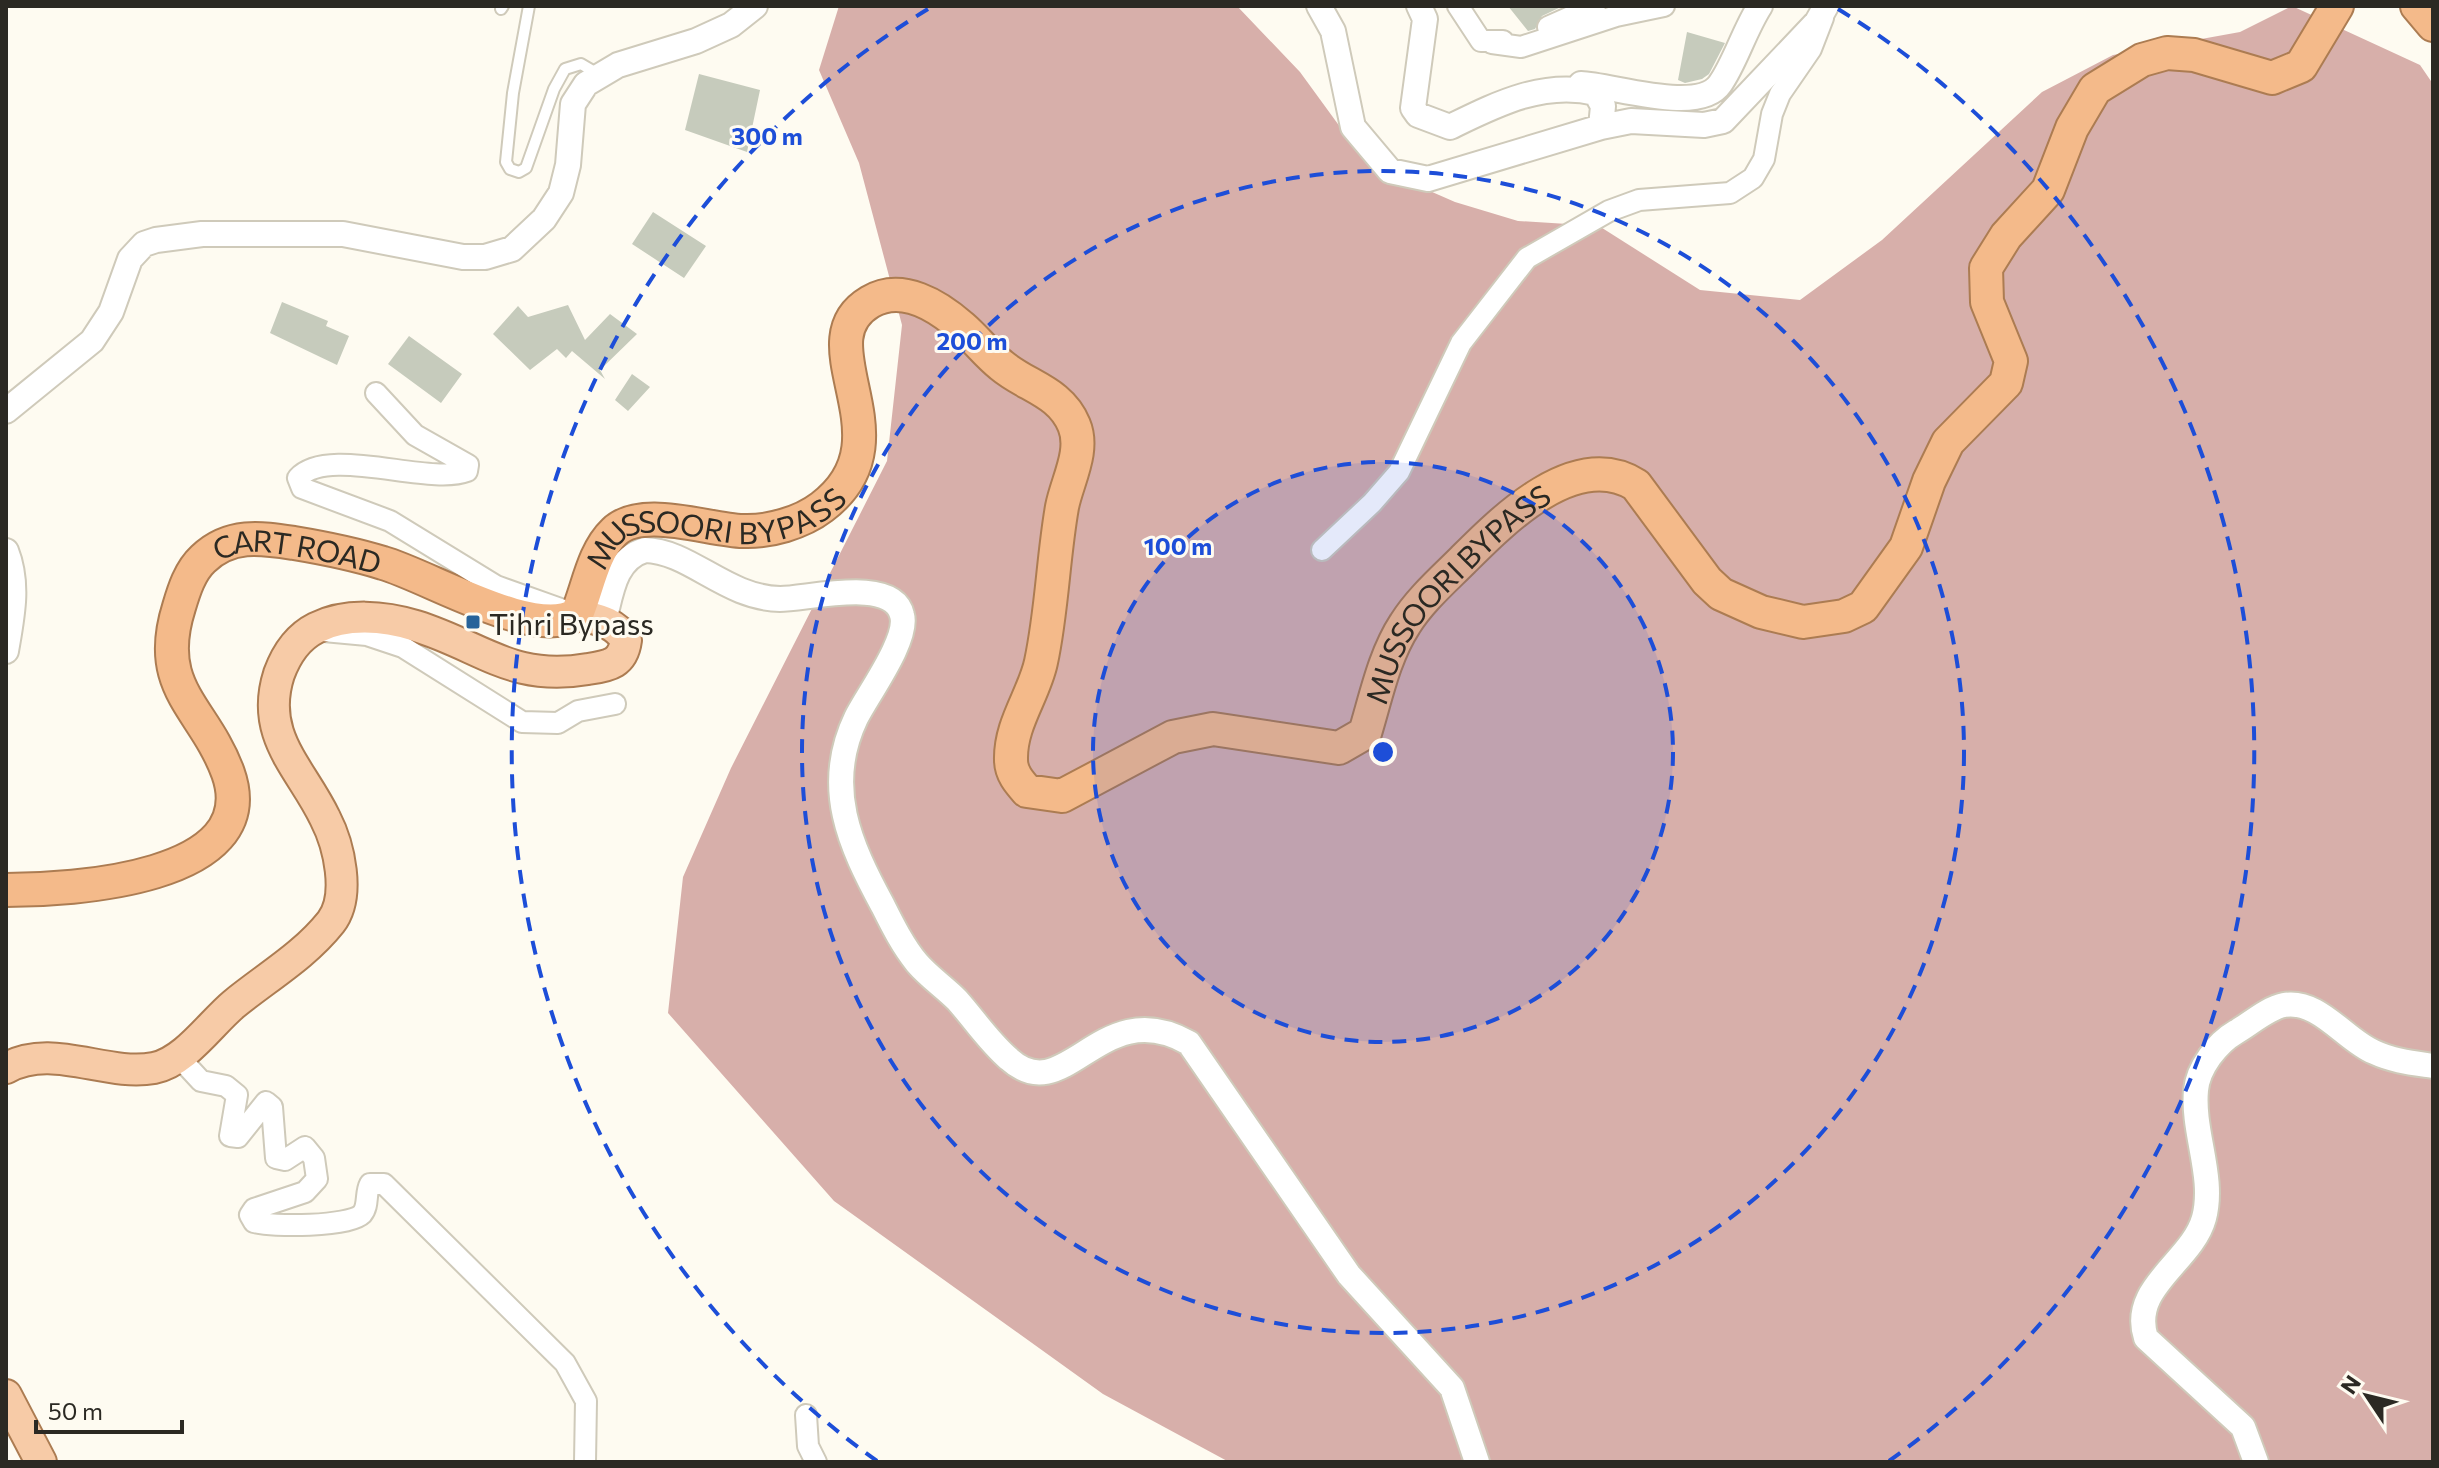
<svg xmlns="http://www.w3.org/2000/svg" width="2439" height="1468" font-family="Commissioner,sans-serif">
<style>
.forest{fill:#d7afaa}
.building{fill:#c6cbbc}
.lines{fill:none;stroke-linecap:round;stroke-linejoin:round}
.service-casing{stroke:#cfcaba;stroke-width:14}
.minor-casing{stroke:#cfcaba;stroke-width:24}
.tertiary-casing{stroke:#cfcaba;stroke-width:28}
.primary-casing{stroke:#ac7c52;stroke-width:34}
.trunk-casing{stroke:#ac7c52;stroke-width:36}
.service{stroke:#fff;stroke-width:10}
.minor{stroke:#fff;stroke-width:20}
.tertiary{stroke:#fff;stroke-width:24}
.primary{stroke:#f7cba7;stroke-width:30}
.trunk{stroke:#f4ba8a;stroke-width:32}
.ring{fill:none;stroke:#1d4ed8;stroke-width:4;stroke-dasharray:14 10}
.poi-dot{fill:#27639a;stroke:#fefbf1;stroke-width:3}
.labels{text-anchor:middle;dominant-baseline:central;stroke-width:6;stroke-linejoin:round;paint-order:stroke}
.street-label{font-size:30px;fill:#2b2923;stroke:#fefbf1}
.poi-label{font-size:30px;fill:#2b2923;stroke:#fefbf1;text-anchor:start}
.centre{fill:#1d4ed8;stroke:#fefbf1;stroke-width:4}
.ring-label{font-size:24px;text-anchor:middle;font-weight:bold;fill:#1d4ed8;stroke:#fefbf1;stroke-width:6;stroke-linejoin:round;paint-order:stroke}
</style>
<rect width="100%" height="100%" fill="#fefbf1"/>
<path class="forest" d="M839 6H1237L1300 72 1343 131 1391 174 1455 202 1518 221 1599 226 1700 290 1800 300 1882 240 2042 92 2113 55 2240 32 2292 6 2420 65 2433 84V1462H1229L1103 1394 834 1201 668 1013 683 877 731 768 887 461 902 325 859 163 819 70Z"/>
<path class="building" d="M1508 6H1563L1542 16 1535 29 1528 31Z
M1687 32 1725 43 1709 74 1702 79 1685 83 1678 80Z
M699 74 760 90 747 152 685 130Z
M653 212 706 246 684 278 632 244Z
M282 302 328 321 326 326 349 336 337 365 270 333Z
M568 305 585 340 610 314 637 334 600 370 605 379 572 351 566 358 557 349 530 370 493 334 518 306 528 317Z
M409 336 462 374 441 403 388 364Z
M632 374 650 387 628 411 615 400Z"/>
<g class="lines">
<defs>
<path id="service" d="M529 6 513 93 506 162 510 169 519 172 526 168 554 89 565 69 581 64 598 74
M501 9 503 6"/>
<path id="minor" d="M1458 6 1481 41H1503
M1548 27 1595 6
M1492 43 1521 47 1616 16 1664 6
M376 393 415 435 468 465 467 471C429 486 328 445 298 478L302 488 390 521 496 586 566 611
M1322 550 1372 503 1399 472 1461 343 1527 258 1609 211 1639 200 1730 193 1753 178 1764 159 1772 114 1780 94 1811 49 1823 18
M324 631 367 635 403 647 522 722 558 723 578 711 615 704
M177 1055 201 1081 226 1086 237 1095 230 1136 238 1137 266 1102 272 1107 276 1158 285 1160 305 1147 314 1158 317 1179 305 1192 254 1209 250 1215 254 1222C272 1227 349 1227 362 1214 369 1206 365 1193 370 1184H384L565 1363 586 1401 585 1462
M806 1415 808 1446 816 1462"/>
<path id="tertiary" d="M1319 6 1333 31 1353 127 1390 171 1428 179 1601 127 1603 106 1596 93C1543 80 1495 105 1450 127L1418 115 1413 108 1425 19 1419 6
M1581 84C1612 85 1699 115 1720 84 1735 63 1744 31 1760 6
M1601 127 1631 121 1704 125 1723 121 1817 22 1826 6
M6 411 92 341 111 312 130 259 144 244 156 240 202 234H343L463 257H485L512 249 544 219 561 193 568 165 573 104 586 84 618 65 696 41 731 25 755 6
M6 551C19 584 12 616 6 651
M604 621C611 594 614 559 645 550 690 551 726 598 780 599 808 599 893 576 902 615 909 639 868 694 856 718 823 787 850 845 883 906 893 926 903 946 917 963 929 977 944 987 957 1000 974 1019 989 1042 1009 1059 1066 1111 1100 992 1189 1043L1349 1275 1452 1388 1477 1462
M2256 1462 2243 1427 2146 1338C2129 1287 2192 1262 2204 1218 2215 1177 2192 1132 2196 1090 2198 1068 2217 1043 2236 1032 2250 1024 2268 1008 2284 1005 2319 999 2345 1040 2374 1052 2393 1061 2413 1063 2433 1066"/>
<path id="primary" d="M6 1068C53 1042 105 1077 154 1068 185 1062 211 1023 234 1004 267 977 304 956 331 922 351 896 339 845 325 818 301 768 259 736 279 674 286 655 298 637 316 628 346 613 384 616 416 626 483 647 512 682 588 669 610 666 623 663 626 640 615 622 596 619 577 614
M6 1395 41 1462"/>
<g id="trunk">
<path d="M2417 6 2433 25"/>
<path id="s1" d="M6 890C69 890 266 880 228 773 204 707 153 689 179 607 184 590 190 571 203 559 230 533 261 538 294 543 324 548 354 554 383 563 429 576 534 641 577 614 588 588 593 552 614 532 641 505 708 530 743 531 769 532 801 523 822 507 912 439 801 343 870 302 902 283 938 306 962 327 976 339 987 354 1001 365 1027 387 1060 391 1074 425 1085 451 1067 481 1062 507 1053 558 1052 611 1041 662 1034 695 1010 724 1011 760 1011 773 1019 782 1027 791L1062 796 1173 737 1213 729 1339 748 1365 733C1376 697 1384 656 1405 624 1420 600 1443 580 1463 560 1502 521 1575 447 1636 485L1707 581 1721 594 1761 612 1803 622 1844 616 1863 607 1906 547 1929 481 1948 442 2006 383 2011 361 1987 302 1986 268 2006 236 2048 190 2072 128 2095 89 2142 60 2167 53 2194 55 2272 78 2301 66 2337 6"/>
</g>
</defs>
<use href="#service" class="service-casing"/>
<use href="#minor" class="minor-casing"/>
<use href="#tertiary" class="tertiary-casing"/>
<use href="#primary" class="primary-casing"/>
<use href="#trunk" class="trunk-casing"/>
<use href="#service" class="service"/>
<use href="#minor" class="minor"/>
<use href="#tertiary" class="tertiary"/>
<use href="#primary" class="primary"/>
<use href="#trunk" class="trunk"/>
</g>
<circle cx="1383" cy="752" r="290" fill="#1d4ed8" fill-opacity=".12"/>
<g class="ring">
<circle cx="1383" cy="752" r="290"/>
<circle cx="1383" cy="752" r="581"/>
<path d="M877 1461A871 871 0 0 1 928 9M1838 9A871 871 0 0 1 1889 1461"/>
</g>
<rect class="poi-dot" x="465" y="614" width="16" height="16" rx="4"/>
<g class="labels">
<g class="street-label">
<text stroke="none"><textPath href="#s1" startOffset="1110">MUSSOORI BYPASS</textPath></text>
<text stroke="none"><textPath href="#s1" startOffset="626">CART ROAD</textPath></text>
<text stroke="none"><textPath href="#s1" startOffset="2618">MUSSOORI BYPASS</textPath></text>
</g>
<g class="poi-label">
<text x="489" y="622">Tihri Bypass</text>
</g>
</g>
<circle cx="1383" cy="752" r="12" class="centre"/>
<g class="ring-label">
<text x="767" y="145">300 m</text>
<text x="972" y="350">200 m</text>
<text x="1178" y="555">100 m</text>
</g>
<rect width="2439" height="1468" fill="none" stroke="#2b2923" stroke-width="16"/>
<g transform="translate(2367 1396) rotate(305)" stroke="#fefbf1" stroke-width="6" paint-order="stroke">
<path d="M0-6L14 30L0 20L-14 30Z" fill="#2b2923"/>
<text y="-12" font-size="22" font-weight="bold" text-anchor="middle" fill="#2b2923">N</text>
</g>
<path d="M36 1420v12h146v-12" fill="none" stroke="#2b2923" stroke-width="4"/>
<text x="48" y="1420" font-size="24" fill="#2b2923" stroke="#fefbf1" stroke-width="6" paint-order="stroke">50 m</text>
</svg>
